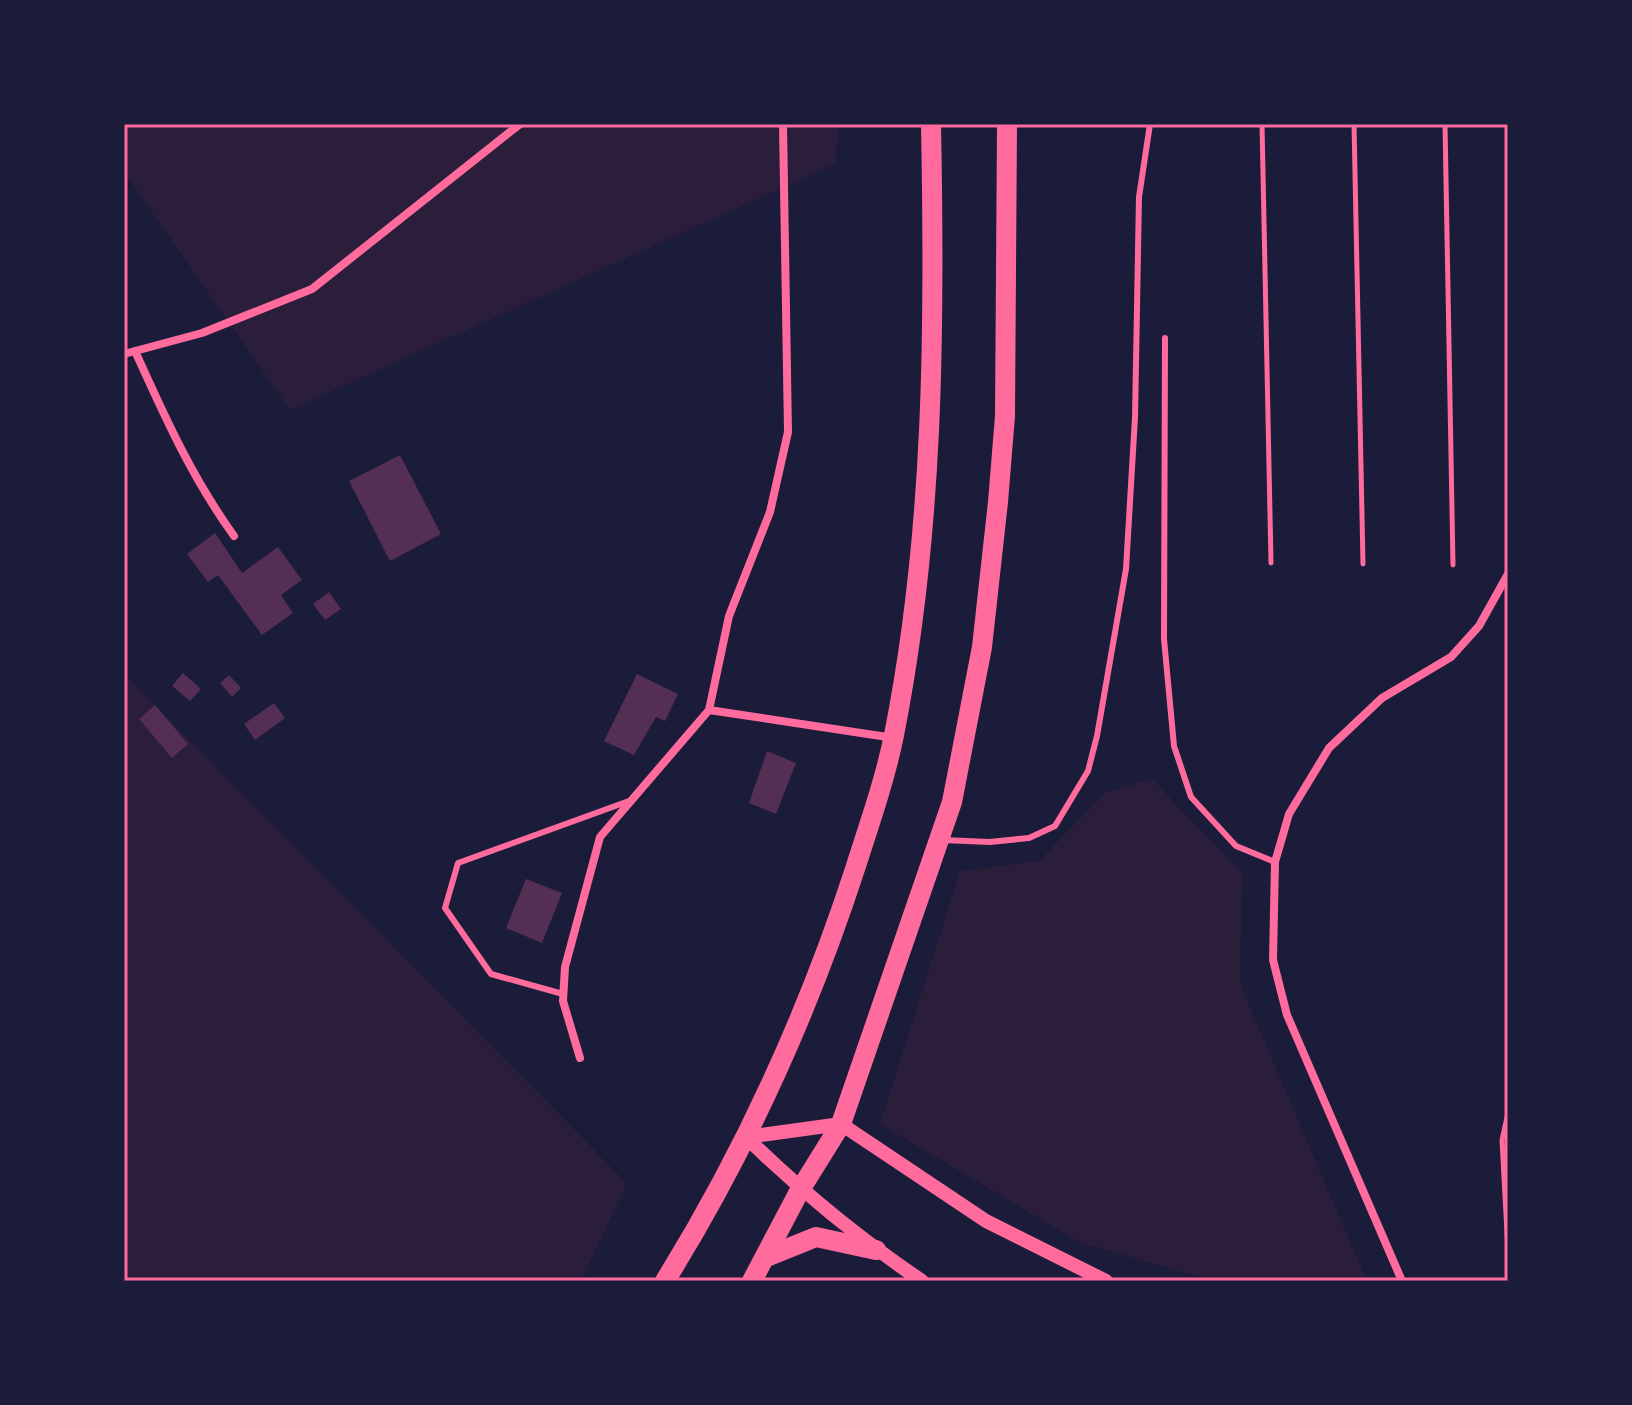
<svg xmlns="http://www.w3.org/2000/svg" width="1632" height="1405" font-family="Montserrat,sans-serif">
<style>
.green{fill:#2a1e3b}
.building{fill:#542f53}
.lines{fill:none;stroke-linecap:round;stroke-linejoin:round}
.path{stroke:#ff6b9d;stroke-width:5}
.service{stroke:#ff6b9d;stroke-width:6}
.minor{stroke:#ff6b9d;stroke-width:8}
.tertiary{stroke:#ff6b9d;stroke-width:14}
.primary{stroke:#ff6b9d;stroke-width:20}
.neatline{fill:none;stroke:#ff6b9d;stroke-width:3}
</style>
<rect width="100%" height="100%" fill="#1b1b3a"/>
<path class="green" d="M124 124H839L835 164 290 410 124 172Z
M124 674 627 1183 581 1281H124Z
M1152 779 1242 873 1240 984 1367 1281H1213L1079 1242 880 1124 960 871 1039 861 1106 792Z"/>
<path class="building" d="M400 455 441 534 390 561 349 481Z
M215 533 242 573 278 547 302 580 281 595 293 613 262 635 218 575 208 582 187 554Z
M329 592 341 609 325 620 313 604Z
M183 673 201 689 190 701 172 686Z
M637 674 678 694 665 721 656 717 634 755 604 741Z
M229 675 241 688 232 697 220 683Z
M274 703 285 718 255 740 244 724Z
M155 705 188 744 172 758 139 719Z
M767 751 796 763 776 814 749 803Z
M526 879 562 893 542 943 506 928Z"/>
<g class="lines">
<path class="path" d="M1262 124 1271 563
M1354 124 1363 564
M1445 124 1453 565
M1508 1113 1502 1140 1508 1251"/>
<path class="service" d="M1165 338 1164 639 1174 746 1191 797 1236 846 1275 862
M942 840 990 842 1029 838 1055 826 1088 771 1097 736 1126 569 1135 418 1139 197 1150 124
M563 994 491 974 445 908 458 863 629 801"/>
<path class="minor" d="M135 351C165 417 191 476 234 536
M124 354 202 333 312 289 520 124
M709 710 894 738
M580 1058 563 1001 565 967 600 837 709 710 729 616 770 512 788 432 783 124
M1402 1281 1287 1015 1273 960 1275 862 1289 814 1329 748 1382 698 1451 657 1479 626 1508 574"/>
<path class="tertiary" d="M746 1137 841 1124 986 1221 1106 1281
M746 1137C801 1191 858 1238 922 1281"/>
<path class="primary" d="M764 1258 816 1237 876 1250
M665 1281C745 1152 808 1013 855 869 869 825 885 780 894 735 934 533 935 329 931 124
M752 1281 800 1190 841 1124 952 802 982 647 998 502 1005 416 1007 124"/>
</g>
<rect width="1632" height="1405" fill="none" stroke="#1b1b3a" stroke-width="252"/>
<rect x="126" y="126" width="1380" height="1153" class="neatline"/>
</svg>
